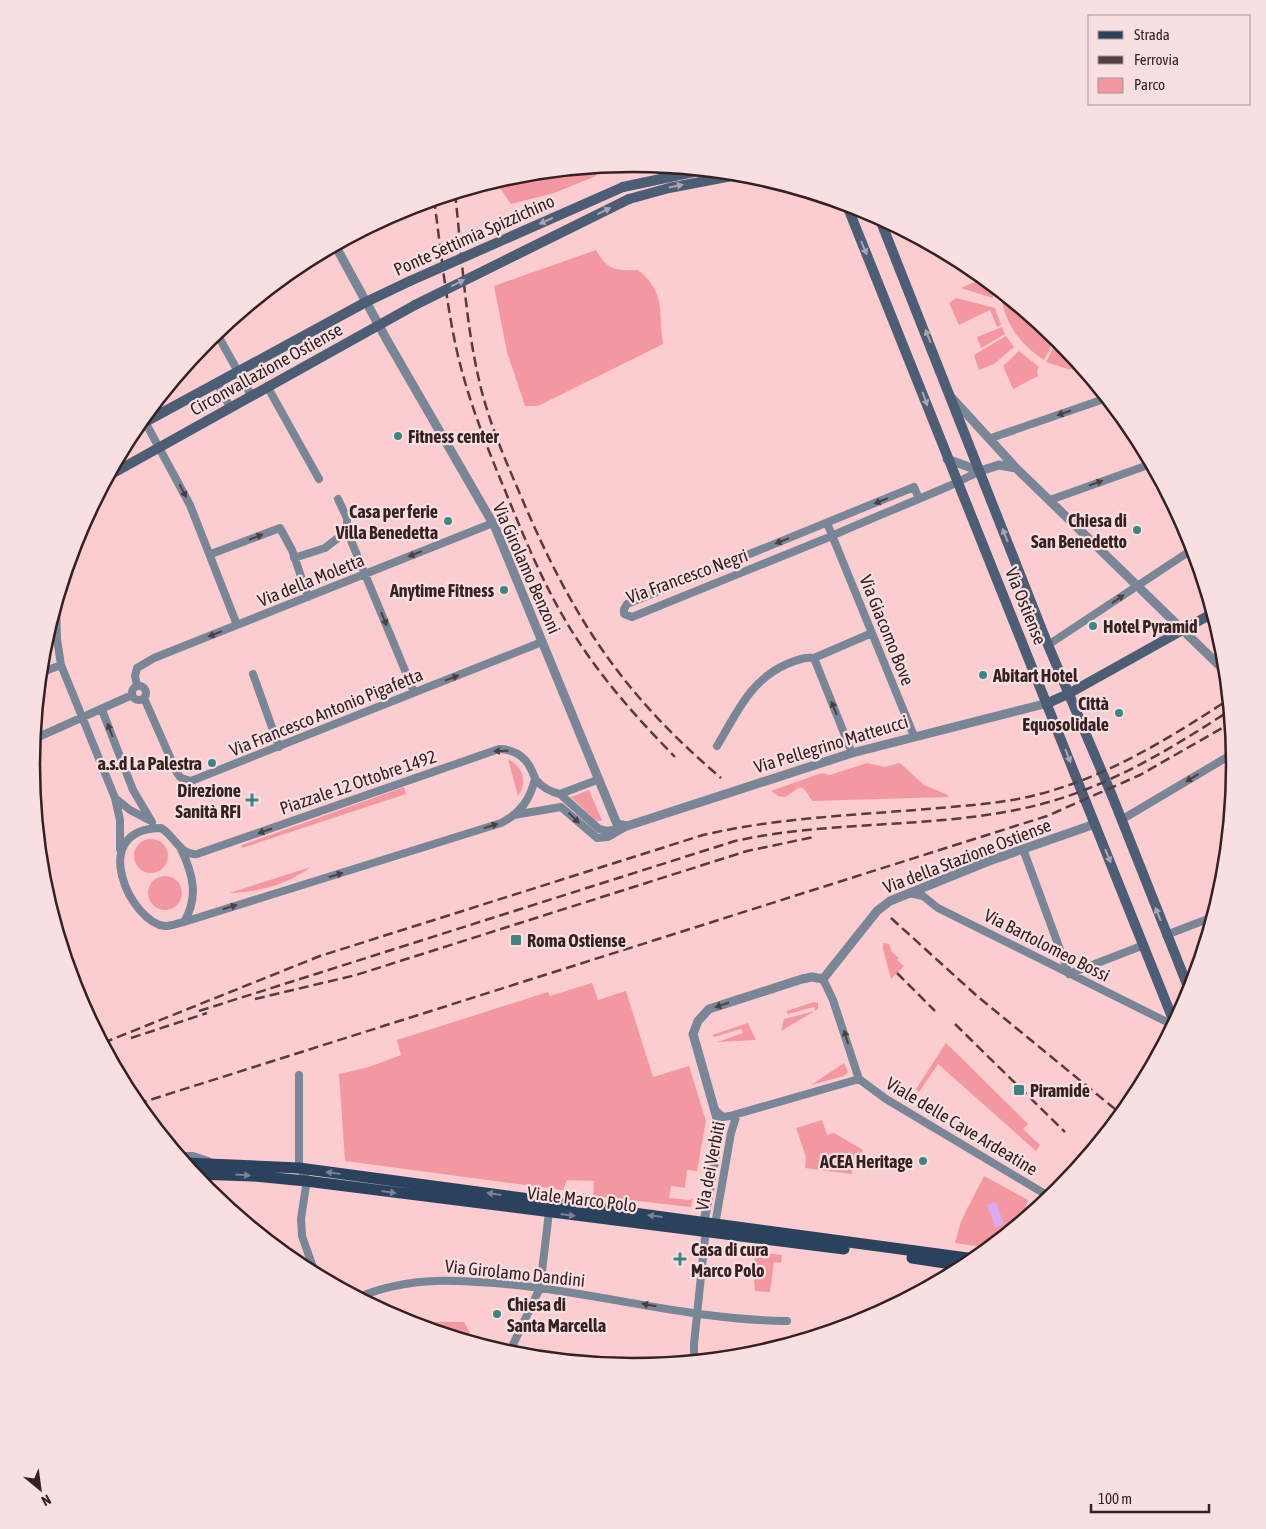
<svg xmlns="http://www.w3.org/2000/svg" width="1266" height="1529" font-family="'Asap Condensed',sans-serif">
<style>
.green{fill:#f398a1}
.water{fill:#daaaf4}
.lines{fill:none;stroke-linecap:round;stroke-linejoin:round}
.minor{stroke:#788697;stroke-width:8}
.tertiary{stroke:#788697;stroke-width:9}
.secondary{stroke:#4b5e76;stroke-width:10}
.primary{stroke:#2a425e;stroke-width:11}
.rail{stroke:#553c3e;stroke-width:2.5;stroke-dasharray:10 5;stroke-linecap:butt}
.secondary-bridge{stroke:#4b5e76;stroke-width:10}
.oneway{fill:#aaa6b1}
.oneway2{fill:#493f45}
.oneway3{fill:#7c8193}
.poi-dot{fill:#3d8583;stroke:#f8e0e2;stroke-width:2}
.labels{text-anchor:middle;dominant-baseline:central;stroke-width:4.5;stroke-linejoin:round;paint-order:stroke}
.street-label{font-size:18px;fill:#352022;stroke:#f8e0e2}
.poi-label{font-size:18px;font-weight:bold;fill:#352022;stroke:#f8e0e2;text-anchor:start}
.rim{fill:none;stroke:#352022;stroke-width:2.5}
</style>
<rect width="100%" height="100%" fill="#fbccd0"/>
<path class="green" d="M596 166V176L554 193 511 204 500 188V183L553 176Z
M596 250C607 270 616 271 638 270 667 293 658 313 663 344L538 406H525L507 352 494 286Z
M984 278 992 285 993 298 961 288Z
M1000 291 1033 318 1029 324 1036 329 1039 323 1056 337 1044 360C1018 343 1004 322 1000 291Z
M956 298 995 308 1001 325 997 327 990 310 959 325 949 303Z
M1002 327 1005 334 981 348 977 337Z
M1006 336 1014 347 994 364 979 370 974 355Z
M1058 339H1059L1084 370 1068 369 1046 362Z
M1019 351 1039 367 1037 371 1038 376 1013 389 1003 366Z
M508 759C523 767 528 782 518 796Z
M867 763 885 767 900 763 924 785 948 795V797L812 801C800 780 801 788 785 797L778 796 771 791 822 773 830 775Z
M404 787 406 794 242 848V845Z
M589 790 602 821H596L571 797Z
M134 856a17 17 0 1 1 34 0a17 17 0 1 1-34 0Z
M311 867C286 885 259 892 229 893Z
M148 893a17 17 0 1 1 34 0a17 17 0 1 1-34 0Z
M883 943 889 944 892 952 899 958 897 960 904 966 891 979 883 949Z
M592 983 598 1000 626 991 653 1077 689 1066 706 1121 697 1171 687 1170 685 1188 671 1186 669 1198 690 1200 693 1198 691 1207 593 1196 594 1181 567 1180 563 1190 345 1161 339 1074 369 1067 401 1055 397 1040 548 992 550 996Z
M814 1002 818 1003V1009L781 1031 784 1019 815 1011 814 1007 788 1014 786 1011Z
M748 1023 756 1040 717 1042 743 1033 741 1029 714 1037 712 1035Z
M946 1043 1028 1124 1023 1129 1040 1145 1036 1151 938 1064 919 1092 916 1089Z
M844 1063 848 1072 844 1076 811 1085Z
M822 1120 827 1135 834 1133 863 1150 851 1174 805 1168 806 1157 796 1128Z
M984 1176 1028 1200 1021 1221 988 1248 955 1243 961 1221Z
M756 1252 782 1255 781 1263 774 1262 770 1292 755 1291 754 1278H752Z
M438 1322H464L470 1333 464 1339 415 1324Z"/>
<path class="water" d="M996 1202 1004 1224 996 1227 987 1205Z"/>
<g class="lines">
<path class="minor" d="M216 332 251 395
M217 383 230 407
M267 386 319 479
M143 418 190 505 237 625
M991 438 1107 398
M338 499 347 518V531L414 692
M919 499 914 487 627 604 624 609V614L632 617 827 538C867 520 908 504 949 486 959 482 969 476 980 471
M1050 500 1151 464
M827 523 914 736
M211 554 280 528 292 550 308 597
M294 558 325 548 347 531
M56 605 57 639 61 665 115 798 120 820V849
M1048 645 1193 549
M814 658 852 753
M40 673 61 665
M253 674 279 747
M137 685 135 676 137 668 154 658 493 523
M132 693a7 7 0 1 1 14 0a7 7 0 1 1-14 0Z
M144 698 177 773 181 778 191 781 542 642
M102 710 133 790 152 822
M34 739 132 695
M717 746C737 713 750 680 787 664 797 660 804 657 814 658L872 633
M560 794 599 829 607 831 618 829
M115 798 130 810 151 821
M514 815 561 807 597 838 608 837 627 826
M1121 820 1234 753
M181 849C193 874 199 897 184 922 178 923 171 926 165 926 131 923 86 829 161 828 175 836 180 856 197 854L499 749C513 749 525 756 531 769 533 772 534 777 536 780 542 787 551 792 560 794L597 780
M1023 849 1069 974 1144 945
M909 893 923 896 938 908 1173 1025
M184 922 501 823C521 813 530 799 535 779
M1166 935 1213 917
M823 979 833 1000 859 1079
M299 1075V1168L307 1179 301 1219 302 1236 315 1273
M859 1079 886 1099 1050 1197
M715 1110 723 1117 730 1116 859 1079
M179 1156H193L208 1161
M712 1226 716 1219 731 1133 737 1114
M359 1297C411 1275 462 1280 516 1285 607 1295 696 1320 787 1321
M509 1353 540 1288 549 1212
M694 1360V1344L706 1228"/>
<path class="tertiary" d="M335 245 388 342 495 527 617 824 627 826 852 753 1048 703
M952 398 1016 468 1226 672
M947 459 980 471 999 465 1016 468
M704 1222 720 1129 693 1034 698 1021 709 1009 802 979 812 977 823 979 877 911 890 901 989 861 1095 824"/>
<path class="secondary" d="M623 187 703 170
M629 199 669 188 742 174
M846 203 1174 1022
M879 217 1048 645 1113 798 1190 992
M134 428 366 302 410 281
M108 476 415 305
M1048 703 1068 694 1213 613"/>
<path class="primary" d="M185 1163 299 1168 975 1259
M194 1174 253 1176 306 1181 844 1249
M912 1258 965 1266"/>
<path class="rail" d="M455 193C462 255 465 320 479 380 488 420 504 457 520 494 571 615 620 692 721 778
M434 199C441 251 446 304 458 356 469 401 486 445 504 488 522 532 540 577 564 618 594 670 633 714 675 757
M891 918 977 996 1121 1114
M897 973 935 1011
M255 999 356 975 747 851 814 837
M199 1011 735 841C830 820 930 829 1025 808 1100 792 1166 752 1229 711
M955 1024 1065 1132
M131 1038 207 1013
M103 1043 320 956 703 835C780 817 861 815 939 808 972 805 1005 803 1036 795 1107 777 1168 739 1228 700
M137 1104 1047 816 1140 775 1231 723"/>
<path class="secondary-bridge" d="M410 281 623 187
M415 305 629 199"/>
</g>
<defs><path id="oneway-solid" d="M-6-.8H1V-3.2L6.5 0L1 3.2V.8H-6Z" transform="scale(1.25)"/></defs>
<g class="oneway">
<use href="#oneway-solid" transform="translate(676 186) rotate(-11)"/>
<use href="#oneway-solid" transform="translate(604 211) rotate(-26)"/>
<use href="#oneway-solid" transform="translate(546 221) rotate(156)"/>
<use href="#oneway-solid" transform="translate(864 248) rotate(67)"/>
<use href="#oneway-solid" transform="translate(458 283) rotate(-27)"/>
<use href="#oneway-solid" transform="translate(928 336) rotate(-112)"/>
<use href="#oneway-solid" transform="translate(925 399) rotate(70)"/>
<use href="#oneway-solid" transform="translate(1005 535) rotate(-112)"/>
<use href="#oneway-solid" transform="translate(1068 756) rotate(69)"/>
<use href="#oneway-solid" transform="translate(1108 856) rotate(68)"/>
<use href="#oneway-solid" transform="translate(1158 914) rotate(-112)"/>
</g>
<g class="oneway2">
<use href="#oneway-solid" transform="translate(1064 413) rotate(161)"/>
<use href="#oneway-solid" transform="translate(1096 483) rotate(-20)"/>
<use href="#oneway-solid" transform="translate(183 491) rotate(62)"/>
<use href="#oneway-solid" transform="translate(881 501) rotate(158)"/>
<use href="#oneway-solid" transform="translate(256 537) rotate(-21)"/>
<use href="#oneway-solid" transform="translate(782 541) rotate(158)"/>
<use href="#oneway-solid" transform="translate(415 554) rotate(158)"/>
<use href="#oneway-solid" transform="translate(1118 599) rotate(-34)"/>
<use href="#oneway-solid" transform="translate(384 619) rotate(67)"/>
<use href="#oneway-solid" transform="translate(215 634) rotate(158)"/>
<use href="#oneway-solid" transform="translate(452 678) rotate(-21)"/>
<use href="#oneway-solid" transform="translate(834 708) rotate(-112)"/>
<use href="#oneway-solid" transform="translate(110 730) rotate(-111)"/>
<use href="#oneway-solid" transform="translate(501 751) rotate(179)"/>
<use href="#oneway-solid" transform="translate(1192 778) rotate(149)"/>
<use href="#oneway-solid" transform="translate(574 818) rotate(44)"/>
<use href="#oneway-solid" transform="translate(491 826) rotate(-18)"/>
<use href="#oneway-solid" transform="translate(265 831) rotate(161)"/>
<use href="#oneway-solid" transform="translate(336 875) rotate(-17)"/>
<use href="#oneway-solid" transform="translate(230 907) rotate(-17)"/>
<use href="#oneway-solid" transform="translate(722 1005) rotate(161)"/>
<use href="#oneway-solid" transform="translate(846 1037) rotate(-107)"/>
<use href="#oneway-solid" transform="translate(649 1305) rotate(-170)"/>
</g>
<g class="oneway3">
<use href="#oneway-solid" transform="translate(333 1173) rotate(-172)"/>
<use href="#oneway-solid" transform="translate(243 1175) rotate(3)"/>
<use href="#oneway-solid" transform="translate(389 1192) rotate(8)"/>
<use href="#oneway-solid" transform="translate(494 1194) rotate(-172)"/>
<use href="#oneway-solid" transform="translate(568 1215) rotate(7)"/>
<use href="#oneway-solid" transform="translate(655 1216) rotate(-173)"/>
</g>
<g class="poi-dot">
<circle cx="398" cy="436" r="5"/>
<circle cx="448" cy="521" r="5"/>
<circle cx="1137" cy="530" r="5"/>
<circle cx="504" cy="590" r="5"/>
<circle cx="1093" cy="626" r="5"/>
<circle cx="983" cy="675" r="5"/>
<circle cx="1119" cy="713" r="5"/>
<circle cx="212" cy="763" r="5"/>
<path d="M249.5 792.5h5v5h5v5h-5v5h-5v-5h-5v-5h5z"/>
<rect x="510" y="934" width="12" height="12" rx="2.5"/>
<rect x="1013" y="1084" width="12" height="12" rx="2.5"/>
<circle cx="923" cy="1161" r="5"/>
<path d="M677.5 1251.5h5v5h5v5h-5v5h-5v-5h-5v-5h5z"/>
<circle cx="497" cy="1314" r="5"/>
</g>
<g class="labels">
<g class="street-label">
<text transform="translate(474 235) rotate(-24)">Ponte Settimia Spizzichino</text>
<text transform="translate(266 369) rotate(-29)">Circonvallazione Ostiense</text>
<text transform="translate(527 568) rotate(66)">Via Girolamo Benzoni</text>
<text transform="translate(687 576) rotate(-20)">Via Francesco Negri</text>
<text transform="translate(311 580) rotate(-22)">Via della Moletta</text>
<text transform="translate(1026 606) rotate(68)">Via Ostiense</text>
<text transform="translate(887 630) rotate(68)">Via Giacomo Bove</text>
<text transform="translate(326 712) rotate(-22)">Via Francesco Antonio Pigafetta</text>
<text transform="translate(831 744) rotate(-17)">Via Pellegrino Matteucci</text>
<text transform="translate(358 782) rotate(-19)">Piazzale 12 Ottobre 1492</text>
<text transform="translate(967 856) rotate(-21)">Via della Stazione Ostiense</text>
<text transform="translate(1047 945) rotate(27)">Via Bartolomeo Bossi</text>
<text transform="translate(962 1126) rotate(31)">Viale delle Cave Ardeatine</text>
<text transform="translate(710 1166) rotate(-79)">Via dei Verbiti</text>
<text transform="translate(582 1199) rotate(7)">Viale Marco Polo</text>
<text transform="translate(515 1273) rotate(6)">Via Girolamo Dandini</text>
</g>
<g class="poi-label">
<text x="408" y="436">Fitness center</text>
<text x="438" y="511" text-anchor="end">Casa per ferie<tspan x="438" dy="21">Villa Benedetta</tspan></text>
<text x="1127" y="520" text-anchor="end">Chiesa di<tspan x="1127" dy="21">San Benedetto</tspan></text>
<text x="494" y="590" text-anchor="end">Anytime Fitness</text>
<text x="1103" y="626">Hotel Pyramid</text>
<text x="993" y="675">Abitart Hotel</text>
<text x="1109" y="703" text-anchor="end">Città<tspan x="1109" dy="21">Equosolidale</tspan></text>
<text x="202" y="763" text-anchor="end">a.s.d La Palestra</text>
<text x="241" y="790" text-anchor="end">Direzione<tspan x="241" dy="21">Sanità RFI</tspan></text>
<text x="527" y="940">Roma Ostiense</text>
<text x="1030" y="1090">Piramide</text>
<text x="913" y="1161" text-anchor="end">ACEA Heritage</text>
<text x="691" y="1249">Casa di cura<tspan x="691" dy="21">Marco Polo</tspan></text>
<text x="507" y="1304">Chiesa di<tspan x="507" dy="21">Santa Marcella</tspan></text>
</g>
</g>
<path d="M0 0H1266V1529H0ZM40 765a593 593 0 1 1 1186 0a593 593 0 1 1-1186 0Z" fill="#f8e0e2" fill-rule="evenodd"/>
<path class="rim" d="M40 765a593 593 0 1 1 1186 0a593 593 0 1 1-1186 0Z"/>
<rect x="1088" y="15" width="162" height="90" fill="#f8e0e2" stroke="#aa9395"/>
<rect x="1098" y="31" width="25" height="8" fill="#2a425e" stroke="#aa9395"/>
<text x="1134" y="40" font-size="15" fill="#352022">Strada</text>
<rect x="1098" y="56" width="25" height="8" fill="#553c3e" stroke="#aa9395"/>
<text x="1134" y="65" font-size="15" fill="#352022">Ferrovia</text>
<rect x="1098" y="78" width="25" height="15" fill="#f398a1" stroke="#aa9395"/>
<text x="1134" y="90" font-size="15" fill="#352022">Parco</text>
<g transform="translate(40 1489) rotate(151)" stroke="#f8e0e2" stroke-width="4" paint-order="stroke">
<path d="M0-4L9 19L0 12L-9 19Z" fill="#352022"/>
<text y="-8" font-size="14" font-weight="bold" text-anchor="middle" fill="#352022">N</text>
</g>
<path d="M1091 1504v8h118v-8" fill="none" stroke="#352022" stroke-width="2.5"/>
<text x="1098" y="1504" font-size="15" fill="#352022" stroke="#f8e0e2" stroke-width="4" paint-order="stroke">100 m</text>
</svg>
